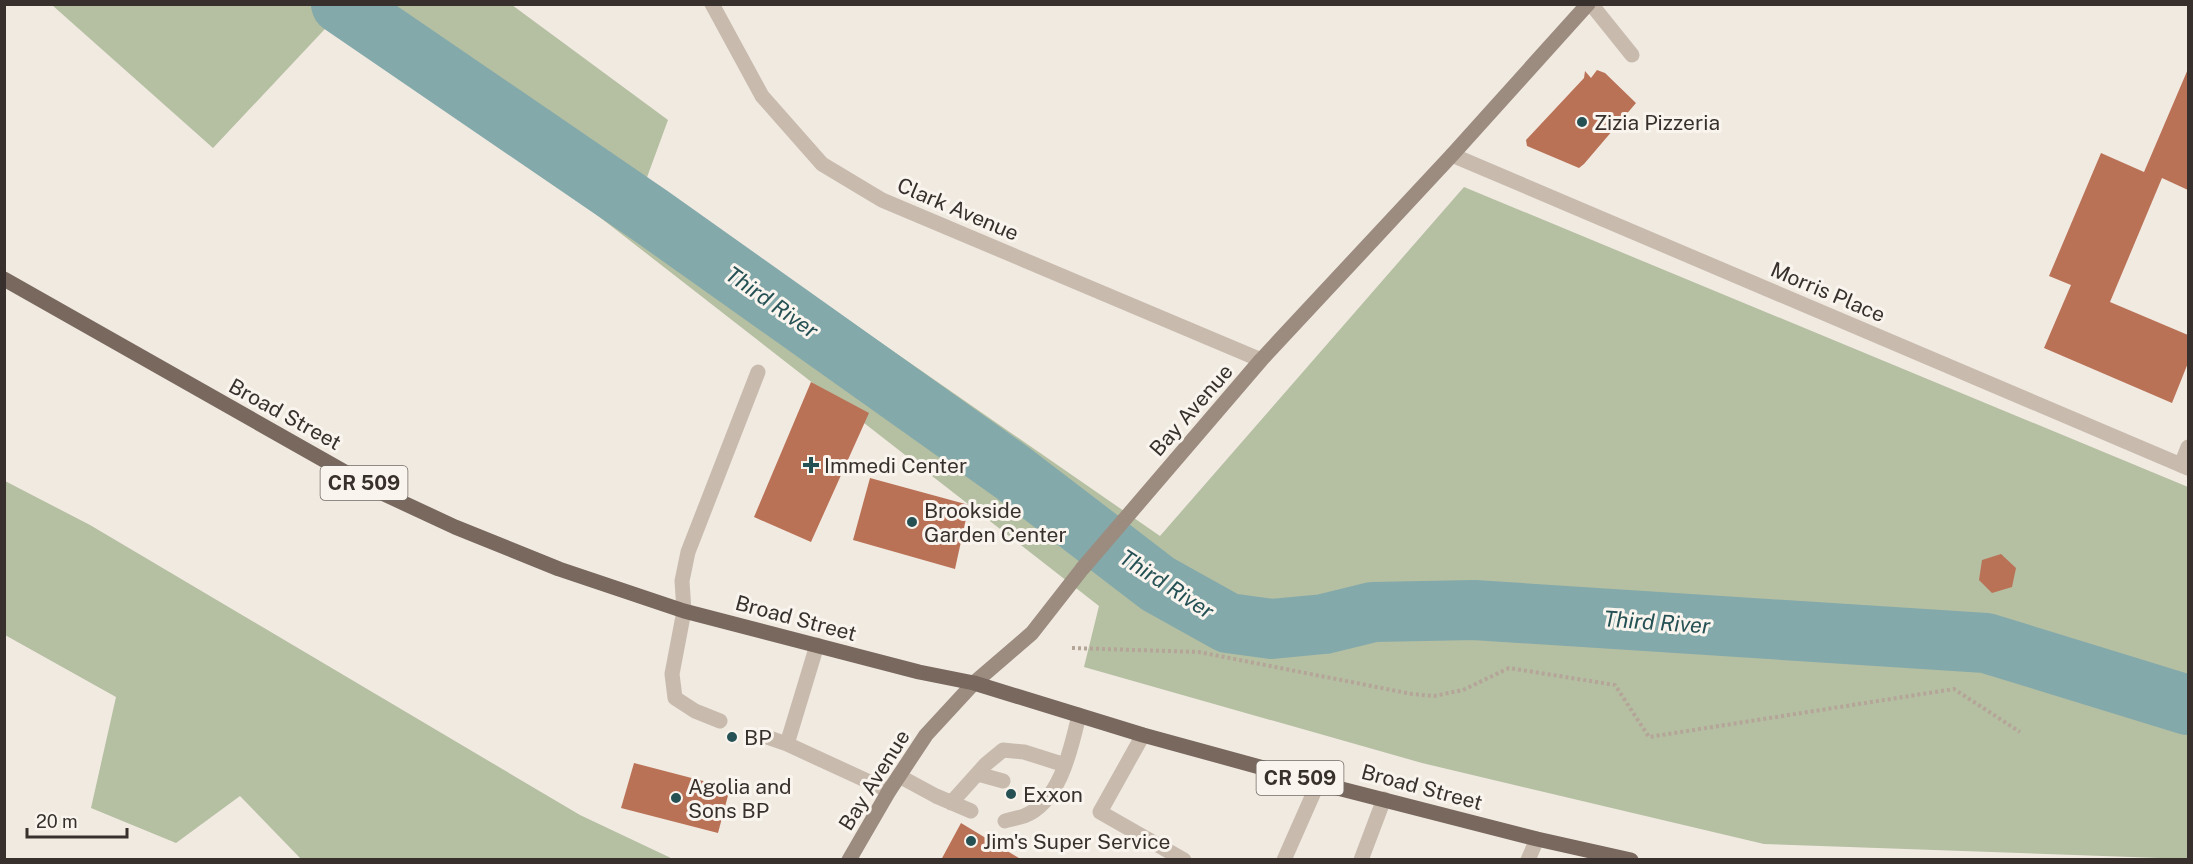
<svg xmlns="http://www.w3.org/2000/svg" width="2193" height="864" font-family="'Public Sans',sans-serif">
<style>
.green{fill:#b5bfa2}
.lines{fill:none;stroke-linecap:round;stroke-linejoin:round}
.river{stroke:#83a9ab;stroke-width:60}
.building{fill:#ba7257}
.path{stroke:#b4a598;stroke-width:4;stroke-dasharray:3 3;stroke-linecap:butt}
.lane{stroke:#c8bbae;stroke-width:15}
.street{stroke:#c8bbae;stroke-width:15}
.secondary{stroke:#9c8b7f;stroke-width:15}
.primary{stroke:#78685e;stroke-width:15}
.poi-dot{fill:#255155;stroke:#f9f4ed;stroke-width:2}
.labels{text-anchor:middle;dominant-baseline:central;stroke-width:6;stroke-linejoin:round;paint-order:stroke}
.shield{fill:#f9f4ed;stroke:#726b66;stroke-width:1.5}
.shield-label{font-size:20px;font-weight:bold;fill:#38302c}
.poi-label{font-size:21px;fill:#38302c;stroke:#f9f4ed;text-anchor:start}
.street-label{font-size:21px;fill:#38302c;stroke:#f9f4ed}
.water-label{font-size:22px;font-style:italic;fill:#255155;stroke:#f9f4ed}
</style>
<rect width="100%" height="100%" fill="#f1eae1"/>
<path class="green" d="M52 5H512L668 120 646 180 1160 536 1464 187 2188 487V859L1764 844 1422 763 1084 667 1099 606 339 14 213 148Z
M5 481 90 525 580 815 673 859H301L240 796 176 843 91 808 116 697 5 635Z"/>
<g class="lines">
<path class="river" d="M341 4 651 216 1013 473 1158 584 1228 623 1272 629 1324 624 1373 612 1474 610 1986 643 2188 705"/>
</g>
<path class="building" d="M2188 69V190L2162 178 2110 302 2188 335V363L2172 403 2044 348 2071 285 2049 276 2101 153 2144 172Z
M1597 70 1605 73 1636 103 1584 164 1579 168 1527 146 1526 140 1584 78 1585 71 1591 78Z
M811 382 869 413 811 542 754 517Z
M870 478 969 505 955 569 853 540Z
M2001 554 2016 568 2012 587 1992 593 1979 580 1982 560Z
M634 763 730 788 718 833 621 808Z
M961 823 1022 860H941Z"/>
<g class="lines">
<path class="path" d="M1072 648 1199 652 1412 694 1434 696 1463 690 1509 668 1615 685 1649 737 1954 689 2020 732"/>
<path class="lane" d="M1591 4 1632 55
M2181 465 2188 447
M817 645 787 744 889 791
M720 721 695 711 675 698 672 674 684 611 682 581 688 552 758 372
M761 735 787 744
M1143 735 1100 812 1184 860
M978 774 1003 781
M899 776 936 796 971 811
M951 803 986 764 1003 750 1024 752 1065 765
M1005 821C1011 819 1018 818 1024 816 1060 802 1071 749 1079 715
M1284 860 1318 783
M1361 860 1384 799
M1528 860 1537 839"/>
<path class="street" d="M712 4 762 96 822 164 882 200 1261 360
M1452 155 2188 468"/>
<path class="secondary" d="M849 860 889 791 926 735 974 683 1032 633 1082 569 1261 360 1452 155 1588 4"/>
<path class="primary" d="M4 279 382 493 455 527 559 569 684 611 919 672 974 683 1143 735 1318 783 1537 839 1631 860"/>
</g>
<g class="poi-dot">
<circle cx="1582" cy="122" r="6"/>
<path d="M808 456h6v6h6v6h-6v6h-6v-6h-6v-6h6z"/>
<circle cx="912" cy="522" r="6"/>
<circle cx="732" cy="737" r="6"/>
<circle cx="1011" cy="794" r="6"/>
<circle cx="676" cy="798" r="6"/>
<circle cx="971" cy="841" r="6"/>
</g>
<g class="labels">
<g class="shield">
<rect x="320.5" y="466" width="87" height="34" rx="4.5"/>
<rect x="1256.5" y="761" width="87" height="34" rx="4.5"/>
</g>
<g class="shield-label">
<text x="364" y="483">CR 509</text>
<text x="1300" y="778">CR 509</text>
</g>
<g class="poi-label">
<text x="1594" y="122">Zizia Pizzeria</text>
<text x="824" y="465">Immedi Center</text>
<text x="924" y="510">Brookside<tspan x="924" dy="24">Garden Center</tspan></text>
<text x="744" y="737">BP</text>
<text x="688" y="786">Agolia and<tspan x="688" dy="24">Sons BP</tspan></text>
<text x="1023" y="794">Exxon</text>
<text x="983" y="841">Jim's Super Service</text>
</g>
<g class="street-label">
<text transform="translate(958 209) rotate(23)">Clark Avenue</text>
<text transform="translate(1828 292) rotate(23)">Morris Place</text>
<text transform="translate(1191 410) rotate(-49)">Bay Avenue</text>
<text transform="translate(285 414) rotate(29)">Broad Street</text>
<text transform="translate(796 618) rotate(15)">Broad Street</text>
<text transform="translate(874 780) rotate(-58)">Bay Avenue</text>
<text transform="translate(1422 787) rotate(15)">Broad Street</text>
</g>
<g class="water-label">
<text transform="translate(772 302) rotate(35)">Third River</text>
<text transform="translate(1167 584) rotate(33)">Third River</text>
<text transform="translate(1657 622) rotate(4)">Third River</text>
</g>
</g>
<rect width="2193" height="864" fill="none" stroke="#38302c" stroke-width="12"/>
<path d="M27 828v9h100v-9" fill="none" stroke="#38302c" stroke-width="3"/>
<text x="36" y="828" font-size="18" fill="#38302c" stroke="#f9f4ed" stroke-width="4.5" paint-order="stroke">20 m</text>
</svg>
